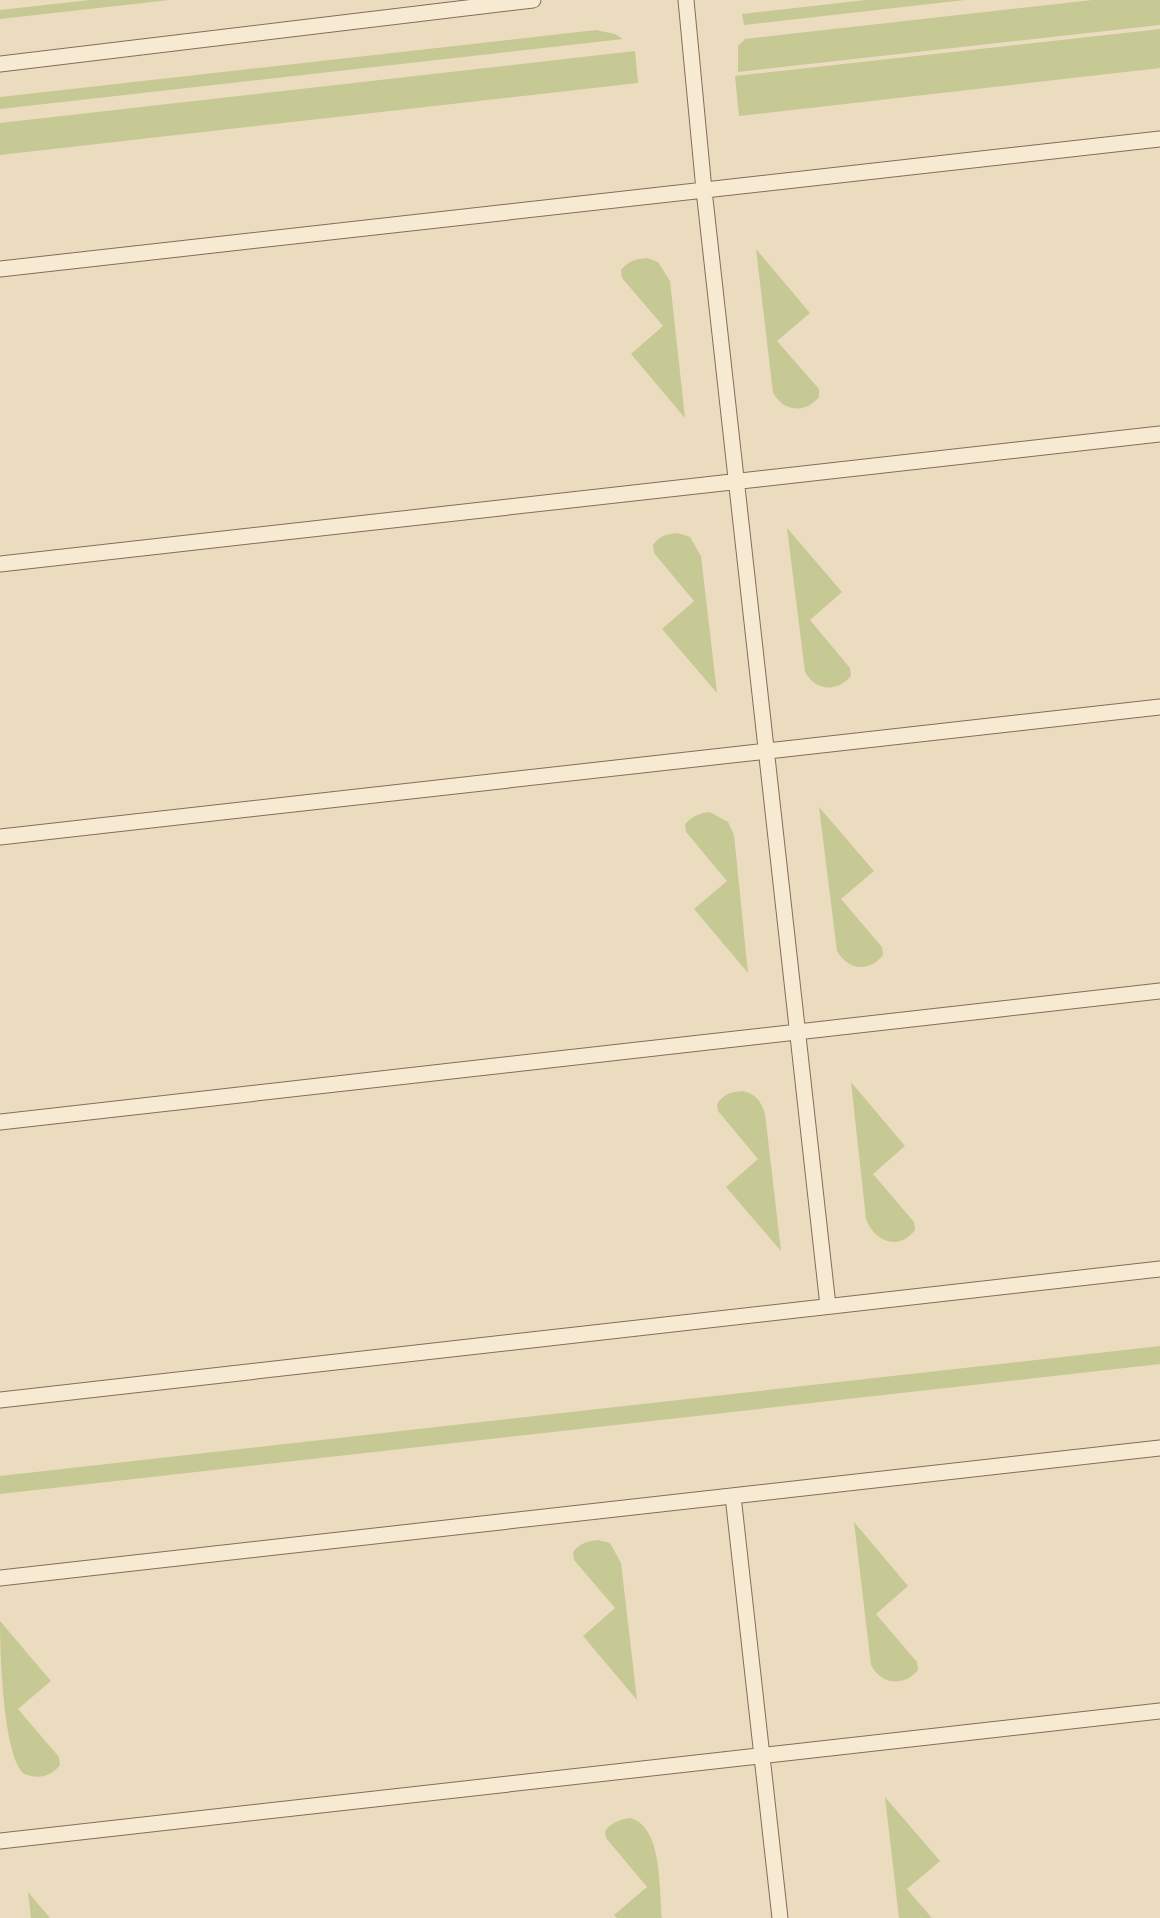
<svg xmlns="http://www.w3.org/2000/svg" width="1160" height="1918" font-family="'Noto Serif',serif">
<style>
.green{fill:#c6c994}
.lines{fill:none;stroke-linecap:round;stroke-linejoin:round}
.service-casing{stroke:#846d58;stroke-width:17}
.service{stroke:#f7ead2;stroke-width:15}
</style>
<rect width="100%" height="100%" fill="#ecdcbf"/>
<path class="green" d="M90 0H170L0 19V10Z
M866 0H965L744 25 742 14Z
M1092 0H1160V25L738 72V46L745 39Z
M1160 29V68L739 116 735 76Z
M596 30 615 34 623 39 0 109V97Z
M635 51 638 83 0 155V123Z
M756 249 810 313 777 341 819 389V397C805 414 784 412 773 393Z
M647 258 658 262 670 281 685 418 631 354 663 326 622 278 621 270C628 261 636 259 647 258Z
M787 528 842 592 810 620 850 668 851 676C836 693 816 691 805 672Z
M678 533 690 537 701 556 717 693 662 629 694 601 654 553 653 545C659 536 667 534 678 533Z
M819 807 874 871 841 899 882 947 883 955C869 973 848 970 837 951Z
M710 812 728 822 734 835 748 973 694 909 727 881 686 832 685 824C693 816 699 813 710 812Z
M851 1082 905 1146 873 1174 914 1222 915 1230C898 1252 874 1241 866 1219Z
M742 1091C755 1093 762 1102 765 1114L781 1251 726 1187 758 1159 718 1111 717 1104C724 1094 730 1092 742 1091Z
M1160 1346V1364L0 1494V1476Z
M854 1522 908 1586 876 1614 917 1662 918 1670C904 1687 881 1685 871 1665Z
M598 1540 610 1543 621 1563 637 1700 583 1636 615 1608 574 1560 573 1552C580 1543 588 1541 598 1540Z
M0 1621 51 1681 18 1709 59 1757 60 1765C51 1777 37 1780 23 1773 3 1753 0 1652 0 1621Z
M885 1797 940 1861 907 1889 932 1918H899Z
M630 1818C663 1826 659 1890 662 1918H617L614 1915 647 1887 606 1838 605 1831C612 1822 619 1820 630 1818Z
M28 1892 50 1918H31Z"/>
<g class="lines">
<defs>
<path id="service" d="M686 0 704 190 828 1306
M0 64 533 0
M0 269 1160 139
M0 564 1160 434
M0 837 1160 707
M0 1122 1160 991
M0 1400 1160 1269
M733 1496 780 1918
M0 1578 1160 1448
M0 1841 1160 1711"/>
</defs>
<use href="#service" class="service-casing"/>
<use href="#service" class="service"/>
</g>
</svg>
